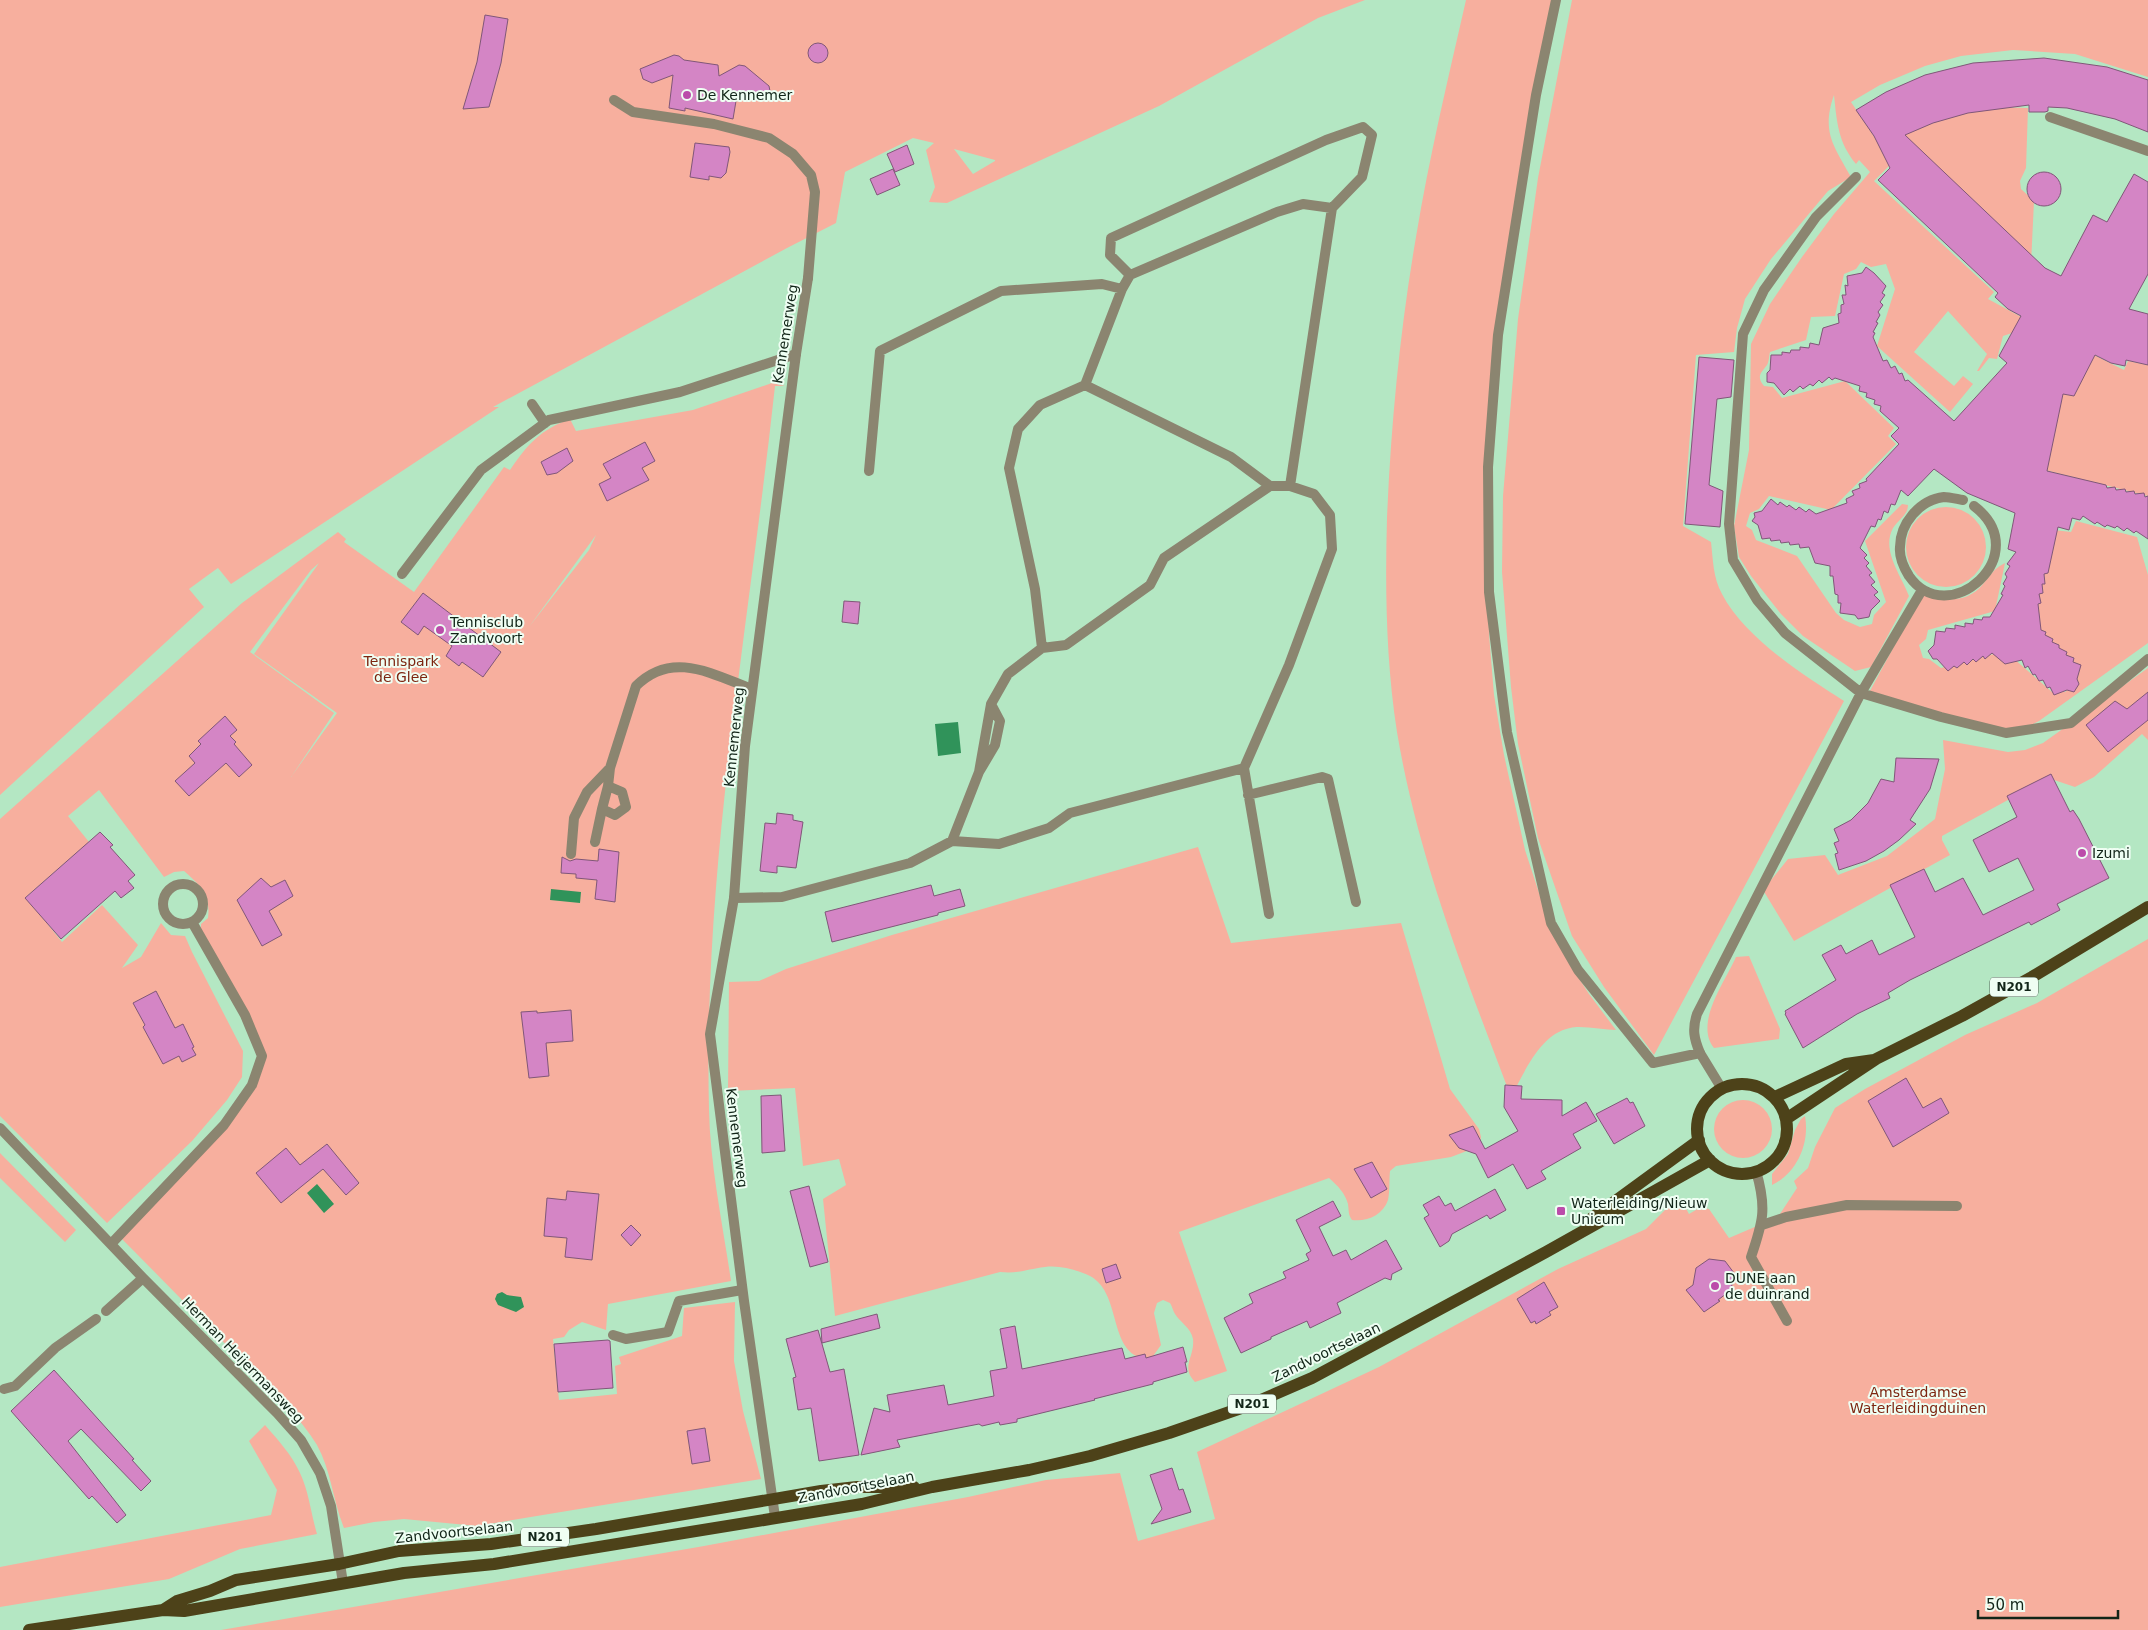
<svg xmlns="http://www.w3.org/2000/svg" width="2148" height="1630" font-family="'DejaVu Sans',sans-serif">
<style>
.green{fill:#f7af9e;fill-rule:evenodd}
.water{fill:#30935a}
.building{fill:#d485c5;stroke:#805778}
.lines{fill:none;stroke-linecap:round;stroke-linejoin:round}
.service{stroke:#8b8570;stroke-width:10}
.minor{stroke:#8b8570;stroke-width:10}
.primary{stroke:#4d4219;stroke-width:12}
.poi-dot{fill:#bb4caa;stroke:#effef3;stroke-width:2}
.labels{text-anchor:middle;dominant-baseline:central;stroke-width:4;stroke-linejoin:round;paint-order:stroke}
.shield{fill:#effef3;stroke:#54665a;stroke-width:1}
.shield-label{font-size:12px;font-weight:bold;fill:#112518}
.poi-label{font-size:14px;fill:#112518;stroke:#effef3;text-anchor:start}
.street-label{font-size:14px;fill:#112518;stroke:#effef3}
.park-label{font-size:14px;fill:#7d2611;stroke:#effef3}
</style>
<rect width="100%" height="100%" fill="#b4e7c3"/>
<path class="green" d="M0 0H1365L1318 18 1159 106 947 203 929 202 935 187 926 150 934 143 913 138 845 172 836 223 787 248 493 407H499L231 584 218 568 215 570 189 589 204 607 0 795ZM954 149 995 160V161L973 174Z
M1466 0H1554L1496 346 1487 542 1489 634 1494 695 1504 755 1525 850 1540 896 1571 966 1589 994 1616 1030C1604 1030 1581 1025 1570 1028 1540 1034 1524 1073 1511 1097 1466 978 1418 858 1397 732 1386 661 1385 589 1387 518 1391 424 1400 330 1416 237 1429 158 1448 79 1466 0Z
M1572 0H2148V77L2075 54 2013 50 1961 56 1925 66 1880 85 1851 102 1880 145 1896 137 1965 111 1996 107 2028 108 2026 168 2020 181 2021 189 2034 201 2031 264 1894 161 1874 181 1994 292 1988 299 2025 319 2012 333 2003 336 1997 359 1989 358 1979 371H1977L1987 354 1948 311 1914 352 1954 386 1963 376 1973 384 1950 412 1877 346 1895 289 1886 264 1871 267 1861 262 1856 269 1844 274 1835 316 1811 317 1806 340 1770 352C1769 356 1769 362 1767 365 1761 373 1756 376 1764 386L1773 387 1782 398 1845 381 1894 428 1888 436 1896 444 1831 510 1769 496 1759 509 1750 513 1746 526 1752 530 1756 540 1797 556 1836 613 1844 620 1860 627 1872 624 1874 615 1886 602 1865 541 1902 504 1908 505C1908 515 1898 520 1893 528 1881 550 1901 575 1909 596L1871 667 1855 671 1803 636 1781 614 1751 576 1739 557 1734 526 1749 450 1751 344 1770 304 1802 257 1834 214 1870 172 1859 160 1856 164C1838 142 1837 123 1834 95 1821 132 1834 146 1851 177L1828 191 1771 259 1745 299 1737 328 1734 352 1696 355 1683 526 1711 542C1713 559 1713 578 1722 594 1744 637 1803 675 1844 701L1654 1055 1604 987 1572 936 1538 838 1518 744 1511 687 1502 572 1503 496 1518 319 1538 178Z
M2068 342 2124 370 2128 361 2148 365V496L2041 469Z
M772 383 785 386H775C749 627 703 866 709 1110 710 1165 723 1226 731 1281L608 1304 606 1330 582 1322 569 1330 564 1337 553 1339 559 1400 617 1394 615 1366 621 1364 619 1357 682 1336 684 1308 735 1302 734 1361 743 1411 761 1479 477 1526 404 1519 374 1522 344 1528C333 1501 331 1470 317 1445 299 1415 270 1390 246 1365 204 1323 163 1280 121 1238L180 1177 259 1073 257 1046 201 937V924L208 918C211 895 200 885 184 871L174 872 164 877 99 790 68 816 89 842 26 897 62 942 102 905 138 945 122 968 141 957 161 923 171 935 185 936 192 952 243 1051 242 1077 227 1100 192 1141 107 1223 0 1116V819L242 603 338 532 346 539 344 542 414 592 504 467 510 470C528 444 540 430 570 419L576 431 693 410ZM596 535 589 550 529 627ZM319 563 254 654 337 713 291 777 334 713 250 652 311 570Z
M1906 547a40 40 0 1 1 80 0a40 40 0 1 1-80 0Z
M2076 521 2137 537 2148 575V643L2039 721 2021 730 1995 731 1870 691 1922 594C1944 601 1967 604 1983 584 1993 573 1992 570 2005 563L1995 611 1928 630 1926 639 1919 645 1923 658 1929 659 1941 668 2005 651 2052 692 2061 689 2065 692 2078 682 2072 675 2077 665 2032 625 2054 530 2071 532Z
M2148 668V740L2142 734 2094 777 2075 787 2048 778 1942 836V840L1950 855 1794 941 1763 890 1788 859 1825 855 1838 875 1887 856 1935 819 1945 769 1943 740 2008 752 2025 750 2043 743Z
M1198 847 1231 943 1401 923 1450 1089 1479 1129 1481 1137 1480 1144 1472 1149 1451 1157 1396 1166 1390 1171C1389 1180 1390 1191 1388 1200 1383 1215 1367 1222 1352 1220 1348 1214 1349 1211 1348 1204 1345 1193 1338 1186 1329 1178L1179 1232 1227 1371 1195 1382C1180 1366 1195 1357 1193 1339 1191 1328 1180 1322 1175 1314 1173 1311 1172 1306 1170 1303L1163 1300 1157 1303 1154 1313 1161 1345 1151 1359C1106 1359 1124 1294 1090 1276 1077 1270 1060 1265 1045 1267 1027 1269 1019 1274 1000 1272L835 1316 823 1199 846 1185 839 1159 803 1166 795 1088 728 1091 729 982 759 981 786 969 892 935Z
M2148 939V1630H221L704 1546 968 1497 1046 1480 1120 1473 1138 1541 1215 1519 1197 1452 1379 1367 1558 1269 1646 1229 1666 1209 1682 1201 1689 1214 1701 1207 1709 1209 1729 1238 1778 1217 1797 1188 1794 1181 1808 1168 1815 1147 1835 1108 1865 1089 1965 1035 2037 1003Z
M1749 956 1780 1029 1779 1039 1714 1048C1694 1023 1725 982 1736 957Z
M1714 1129a29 29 0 1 1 58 0a29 29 0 1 1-58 0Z
M1805 1116C1810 1143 1797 1173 1772 1185V1174L1788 1154 1795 1130 1801 1119Z
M0 1153 76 1230 65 1242 0 1178Z
M265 1425C278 1440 292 1455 300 1473 309 1492 311 1514 317 1534L240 1549 169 1579 0 1607V1567L271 1515 277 1490 249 1441Z"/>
<path class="water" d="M958 722 961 753 938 756 935 724Z
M551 889 581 892 580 903 550 900Z
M317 1184 334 1204 324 1213 307 1193Z
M502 1292 507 1295 521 1297 524 1307 516 1312 498 1305 495 1299 497 1294Z"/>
<path class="building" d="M485 15 508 19 501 63 489 107 463 109 477 62Z
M808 53a10 10 0 1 1 20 0a10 10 0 1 1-20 0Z
M674 55 679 56 684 60 718 65 719 76 739 65 745 66 769 86 771 96 763 100H758L753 95 736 101 733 119 685 108V111L669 108 673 75 652 83 643 79 640 69Z
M2044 58 2107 67 2148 80V132L2115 119 2067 108 2048 107V111L2045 112H2029V105L1968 113 1933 123 1905 135 2045 268 2061 276 2093 215 2107 222 2134 174 2148 182V274L2129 309 2148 314V365L2126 360 2125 366 2111 363 2095 355 2074 396 2063 394 2047 471 2106 485 2107 488 2115 487 2116 490 2125 489 2126 492 2134 491 2135 494 2144 493 2145 497 2148 496V539L2136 531 2134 533 2127 528 2124 531 2117 526 2115 528 2107 525 2105 527 2097 522 2095 524 2083 516 2080 520 2072 518 2069 530 2058 527 2048 573 2044 574 2045 584H2042L2043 593 2039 594 2041 603 2038 604 2041 630 2046 632 2045 635 2053 639 2052 642 2059 645V648L2067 652 2066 655 2074 658 2073 662 2081 665 2077 679 2079 684 2074 692 2067 690 2054 695 2050 687 2047 688 2043 680 2039 681 2035 674 2033 675 2028 666 2025 668 2022 660 2005 664 1992 653 1985 659 1983 656 1976 662 1973 659 1967 665 1964 662 1957 668 1954 666 1948 671 1937 659H1933L1928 651 1934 645 1936 631 1945 632 1946 628 1955 629V625L1965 627V623L1973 624 1974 619 1982 620 1983 617H1990L2003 595 2001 594 2005 586 2003 584 2007 577 2005 574 2010 566 2007 564 2016 552 2008 549 2015 513 1967 493 1934 469 1908 496 1901 490 1895 505 1891 504 1888 513 1884 511 1881 520 1878 519 1875 527 1871 526 1860 548 1867 555 1864 558 1869 563 1866 566 1872 573 1869 575 1875 582 1871 585 1878 592 1874 595 1880 601 1871 610 1869 617 1858 619 1855 615 1840 613 1841 603H1838V595L1835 594 1833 576H1830V566L1815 563 1809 547 1800 548 1799 544 1790 545 1789 542 1781 543 1780 540 1771 541 1770 538 1762 539 1758 525 1752 521 1755 517 1754 513 1762 511 1771 499 1778 505 1780 502 1787 507 1789 505 1796 510 1799 507 1806 512 1809 509 1816 514 1847 503 1846 499 1854 495 1852 491 1860 488 1859 484 1867 481 1866 479 1899 444 1891 436 1899 428 1880 411 1881 406 1874 404 1875 400 1866 397 1867 393 1859 391 1860 386 1835 378 1832 380 1829 377 1822 383 1819 380 1813 386 1810 384 1803 389 1800 386 1793 392 1790 389 1784 395 1774 383 1767 382V373L1770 370 1771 355H1782V352L1790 353 1791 350H1800V347L1809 348 1810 343 1819 345 1823 328 1839 323 1838 314 1841 313V305L1844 304 1842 295H1846L1845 285 1848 286 1847 276 1862 273 1866 267 1874 273 1886 286 1882 293 1885 295 1880 302 1883 305 1878 312 1880 315 1876 322 1878 323 1873 332 1875 333 1873 337 1883 361 1887 360 1891 368 1895 366 1899 374 1902 373 1905 381 1908 380 1954 421 2007 363 1999 356 2021 316 2008 309 1995 297 1998 293 1878 180 1890 168 1874 136 1856 110 1886 92 1925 75 1973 63Z
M695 143 729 147 730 152 726 173 721 178 709 176V180L690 177Z
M907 145 914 164 895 172 887 154Z
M893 169 900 185 877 195 870 179Z
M2027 189a17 17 0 1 1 34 0a17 17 0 1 1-34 0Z
M1699 357 1734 360 1731 397 1717 399 1709 485 1723 491 1720 527 1685 524Z
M645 442 655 461 642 468 649 480 607 501 599 484 611 478 603 464Z
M567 448 573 461 557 473 547 475 541 462Z
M423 593 501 652 483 677 462 662 459 666 446 656 452 646 424 626 418 635 401 622Z
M844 601 860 602 858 624 842 622Z
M2148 692V720L2108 752 2086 725 2115 701 2127 709Z
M225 716 237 730 230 736 236 742 234 744 252 765 239 777 226 763 189 796 175 781 195 763 189 756 201 744 198 741Z
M1896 758 1939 759 1930 789 1910 820 1916 824 1899 840 1884 851 1866 861 1839 870 1835 854 1838 853 1834 843 1839 841 1834 829 1851 820 1868 803 1881 779 1894 782Z
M2051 774 2070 812 2073 810 2079 819 2109 878 2057 904 2060 910 2031 925 2029 922 1910 980 1888 993 1890 998 1857 1014 1803 1048 1785 1014 1786 1013 1785 1011 1836 980 1822 955 1841 945 1846 954 1872 940 1879 955 1915 937 1890 885 1924 869 1935 892 1963 878 1983 915 2034 890 2018 858 1989 872 1973 840 2017 817 2007 796Z
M777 813 793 815V820L803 822 796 868 777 866V873L760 871 765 823 776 824Z
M100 832 113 845 110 847 135 875 128 881 134 888 121 898 115 891 61 939 25 898Z
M599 849 619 852 615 902 595 899 597 880 576 878V874L561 873 562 857 570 861 576 859 598 861Z
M261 878 271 887 285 880 293 896 269 911 282 935 262 946 237 900Z
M931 885 934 896 960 889 965 906 938 913V915L832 942 825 912Z
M156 991 175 1028 183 1024 194 1047 192 1048 196 1055 182 1062 179 1056 163 1064 143 1027 145 1025 133 1003Z
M571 1010 573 1041 546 1043 549 1076 529 1078 521 1012 537 1011V1013Z
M1906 1078 1923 1108 1941 1098 1949 1113 1893 1147 1868 1101Z
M1505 1085 1522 1086 1521 1099 1562 1100V1116L1586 1102 1597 1121 1573 1134 1581 1148 1541 1171 1546 1179 1527 1189 1513 1164 1488 1178 1476 1154 1459 1148 1449 1135 1473 1126 1485 1149 1518 1131 1504 1107Z
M781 1095 785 1151 762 1153 761 1096Z
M1627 1098 1630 1103 1633 1102 1645 1126 1614 1144 1596 1114Z
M327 1144 359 1183 346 1195 323 1169 281 1203 256 1173 286 1148 300 1165Z
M1372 1162 1387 1189 1371 1198 1354 1169Z
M809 1186 828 1262 810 1267 790 1191Z
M1495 1189 1506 1210 1490 1219 1487 1215 1452 1234 1449 1241 1440 1247 1424 1218 1429 1215 1423 1205 1439 1196 1445 1206 1451 1203 1455 1211Z
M567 1191 599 1194 592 1260 565 1257 567 1238 544 1236 547 1198 566 1200Z
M1333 1201 1341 1216 1319 1227 1333 1256 1346 1250 1351 1260 1386 1240 1402 1269 1392 1274 1391 1280 1385 1278 1337 1303 1341 1313 1310 1328 1307 1321 1271 1337V1339L1241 1353 1224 1318 1253 1303 1249 1294 1286 1278 1283 1272 1309 1260 1306 1254 1311 1251 1296 1220Z
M631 1225 641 1235 631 1246 621 1235Z
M1709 1259 1725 1261 1734 1273 1731 1290 1718 1300 1720 1301 1704 1312 1686 1290 1693 1285 1696 1268Z
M1116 1264 1121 1278 1106 1283 1102 1269Z
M1544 1282 1558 1307 1549 1312 1551 1315 1536 1324 1535 1321 1531 1323 1517 1299Z
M877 1314 880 1328 822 1343 821 1329Z
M1015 1326 1022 1369 1122 1348 1125 1359 1145 1354 1146 1358 1183 1347 1187 1362H1185L1187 1372 1153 1382V1384L1094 1399 1095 1400 1017 1419V1422L1000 1425 999 1422 982 1426 979 1424 897 1440 900 1447 861 1455 874 1408 890 1412 887 1395 944 1385 948 1405 994 1396 990 1371 1007 1368 1000 1329Z
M818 1330 830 1372 844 1369 859 1455 819 1461 811 1408 798 1410 793 1378 796 1377 786 1339Z
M608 1340 610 1341 613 1388 558 1392 554 1344Z
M54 1370 134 1459 132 1460 151 1481 141 1491 81 1429 68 1441 126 1515 117 1523 92 1496 89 1499 11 1411Z
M705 1428 710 1461 692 1464 687 1431Z
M1172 1468 1179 1490 1183 1489 1191 1512 1151 1524 1162 1509 1150 1475Z"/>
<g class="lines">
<path class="service" d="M1556 0 1536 95 1498 335 1488 467 1489 592 1507 732 1551 923 1578 970 1653 1063 1700 1053C1694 1039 1692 1029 1697 1014L1861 693 1922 590
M614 100 633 112 714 124 769 138 793 154 811 175 815 192 808 278
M2050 117 2148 151
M1856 177 1816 217 1764 290 1743 334 1729 524 1733 560 1757 600 1785 633 1861 693 1941 717 2006 733 2071 723 2148 659
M1130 275 1110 255 1111 238 1326 140 1363 127 1372 135 1362 177 1332 208 1290 486
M1085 385 1231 457 1270 486H1290L1314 494 1330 515 1332 549 1289 665 1244 768 1269 914
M532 404 545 423
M869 471 880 351 1001 291 1102 284 1122 289
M1963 500C1957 499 1949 497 1944 497 1919 500 1900 524 1900 547 1899 557 1904 568 1909 576 1948 632 2037 554 1974 506
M402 574 481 470 549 420 680 392 796 354
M1042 648 1035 589 1009 468 1018 429 1040 405 1085 385 1122 289 1130 275 1277 212 1303 204 1332 208
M610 768 636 686C672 650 712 674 752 689
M979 772 991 704 1008 674 1042 648 1066 645 1150 585 1164 558 1270 486
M1248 795 1322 777 1328 779 1356 902
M952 841 979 772 995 745 1000 721 991 704
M595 842 602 809 615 815 626 807 622 792 608 786
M571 854 574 818 587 792 610 768 608 786 602 809
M734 898 782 897 910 863 952 841 999 844 1049 828 1070 813 1244 768
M1756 1171C1767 1208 1763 1222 1751 1257L1787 1321
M1762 1225 1786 1217 1847 1205 1957 1206
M613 1335 626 1339 668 1332 679 1301 742 1290
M4 1389 15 1386 55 1348 96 1319"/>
<path class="minor" d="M163 904a20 20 0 1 1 40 0a20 20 0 1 1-40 0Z
M1700 1053 1722 1089
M0 1128 143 1278 277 1413 301 1440 320 1473 331 1506 343 1583
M111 1244 224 1125 252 1085 262 1056 245 1015 192 922
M106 1311 143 1278
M775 1517 744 1301 710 1034 734 898 745 746 796 354 808 278"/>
<path class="primary" d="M1697 1129a45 45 0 1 1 90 0a45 45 0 1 1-90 0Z
M1775 1097 1846 1064 1874 1060
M1786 1119 1876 1059 1962 1016 2032 977 2148 907
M1588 1221 1699 1140
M163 1610 177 1601 210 1591 236 1580 339 1564 399 1551 491 1544 596 1529 821 1491 857 1487H914
M29 1630 163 1610 184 1611 404 1573 494 1564 862 1504 932 1487 1029 1470 1090 1456 1169 1433 1247 1406 1312 1378 1546 1252 1710 1160"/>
</g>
<g class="poi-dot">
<circle cx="687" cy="95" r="5"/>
<circle cx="440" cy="630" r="5"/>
<circle cx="2082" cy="853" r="5"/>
<rect x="1556" y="1206" width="10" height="10" rx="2.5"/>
<circle cx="1715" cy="1286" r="5"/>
</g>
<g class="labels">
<g class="shield">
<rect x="1990" y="977.5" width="48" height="19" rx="4"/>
<rect x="1228" y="1394.5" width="48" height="19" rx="4"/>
<rect x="521" y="1527.5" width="48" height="19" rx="4"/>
</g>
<g class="shield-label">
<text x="2014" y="987">N201</text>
<text x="1252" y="1404">N201</text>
<text x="545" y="1537">N201</text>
</g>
<g class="poi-label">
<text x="697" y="95">De Kennemer</text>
<text x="450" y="622">Tennisclub<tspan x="450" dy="16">Zandvoort</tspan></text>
<text x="2092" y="853">Izumi</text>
<text x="1571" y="1203">Waterleiding/Nieuw<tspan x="1571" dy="16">Unicum</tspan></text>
<text x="1725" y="1278">DUNE aan<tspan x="1725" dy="16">de duinrand</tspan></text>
</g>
<g class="street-label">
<text transform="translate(785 334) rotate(-81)">Kennemerweg</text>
<text transform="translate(734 737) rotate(-84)">Kennemerweg</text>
<text transform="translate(737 1138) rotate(83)">Kennemerweg</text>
<text transform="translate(1326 1352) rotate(-26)">Zandvoortselaan</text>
<text transform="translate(243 1360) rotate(46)">Herman Heijermansweg</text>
<text transform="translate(856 1487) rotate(-11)">Zandvoortselaan</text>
<text transform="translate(454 1532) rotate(-6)">Zandvoortselaan</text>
</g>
<g class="park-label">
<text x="401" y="661">Tennispark<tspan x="401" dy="16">de Glee</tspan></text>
<text x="1918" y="1392">Amsterdamse<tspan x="1918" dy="16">Waterleidingduinen</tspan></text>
</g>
</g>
<path d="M1978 1610v8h140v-8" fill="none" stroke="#112518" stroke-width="2.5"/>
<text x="1986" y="1610" font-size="15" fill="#112518" stroke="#effef3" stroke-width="4" paint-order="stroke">50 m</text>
</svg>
